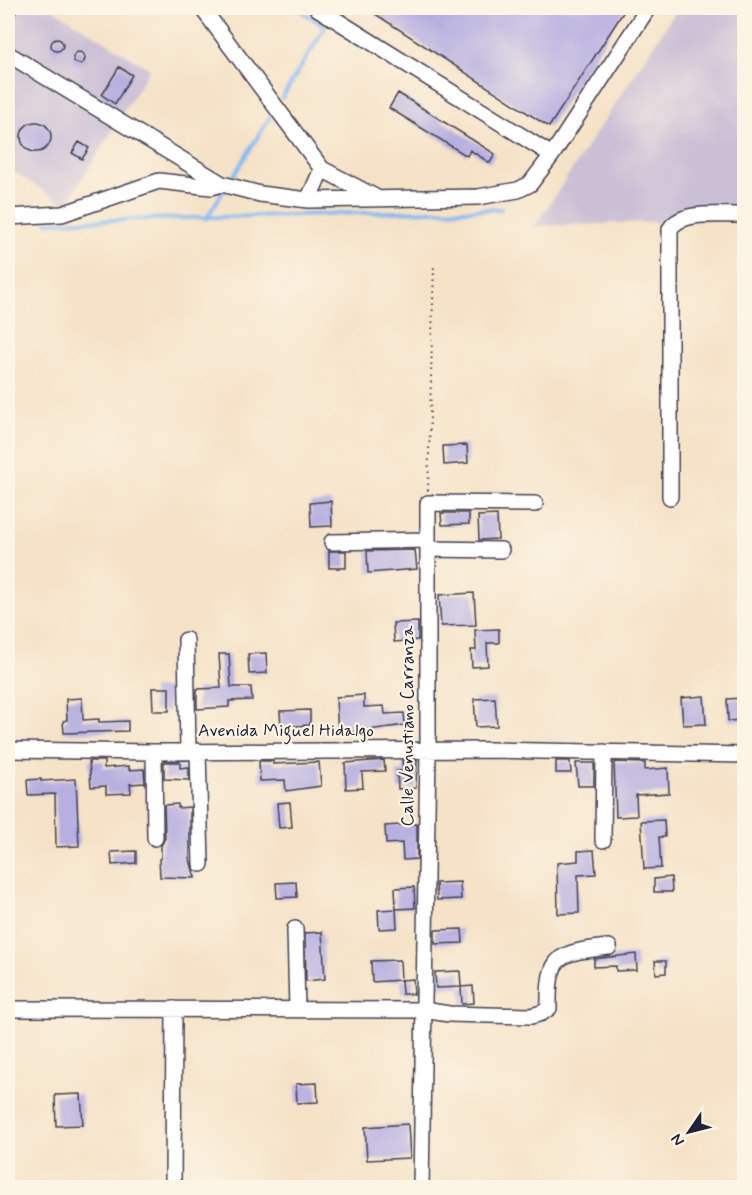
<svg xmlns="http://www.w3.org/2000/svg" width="752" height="1195" font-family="Mynerve,sans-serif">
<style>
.industrial{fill:#cbbfd5}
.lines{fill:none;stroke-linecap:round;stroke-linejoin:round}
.stream{stroke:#82b8f1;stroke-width:4}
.building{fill:#b6afe0}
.minor-casing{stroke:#423f50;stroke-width:18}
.path{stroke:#423f50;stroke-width:2;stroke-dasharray:1.5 4.5;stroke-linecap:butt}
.minor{stroke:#fff;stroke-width:15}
.labels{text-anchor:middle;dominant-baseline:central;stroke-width:4.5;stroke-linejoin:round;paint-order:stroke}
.street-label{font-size:18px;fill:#22223b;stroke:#fcf5e5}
</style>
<rect width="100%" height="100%" fill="#fcf5e5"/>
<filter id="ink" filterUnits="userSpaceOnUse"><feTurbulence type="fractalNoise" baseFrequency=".0167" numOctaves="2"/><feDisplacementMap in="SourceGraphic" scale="12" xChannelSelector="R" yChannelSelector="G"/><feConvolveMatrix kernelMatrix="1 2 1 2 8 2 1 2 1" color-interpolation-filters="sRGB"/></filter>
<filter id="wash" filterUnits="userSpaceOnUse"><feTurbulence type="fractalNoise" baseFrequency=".008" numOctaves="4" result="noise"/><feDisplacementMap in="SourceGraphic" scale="24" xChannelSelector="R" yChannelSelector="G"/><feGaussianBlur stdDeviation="1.35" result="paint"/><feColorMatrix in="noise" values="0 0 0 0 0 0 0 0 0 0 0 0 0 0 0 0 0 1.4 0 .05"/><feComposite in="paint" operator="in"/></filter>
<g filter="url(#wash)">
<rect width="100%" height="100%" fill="#f5e2c7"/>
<path class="industrial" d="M8 8H51L150 69 66 205 8 168Z
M678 8H744V219L535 226Z"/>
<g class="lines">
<path class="stream" d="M282 98 325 27 297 8
M234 175 270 117
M206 219 224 190
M47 222 501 209"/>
</g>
<g id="blocks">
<path class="building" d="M366 8H385L394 13 397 8H626L549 127Z
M51 45a6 6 0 1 1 12 0a6 6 0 1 1-12 0Z
M73 58a6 6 0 1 1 12 0a6 6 0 1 1-12 0Z
M119 67 132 75 115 104 102 95Z
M398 93 495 154 490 163 470 150 467 156 389 108Z
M21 137a15 15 0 1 1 30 0a15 15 0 1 1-30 0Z
M79 142 89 148 82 159 72 153Z
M467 445 468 463 444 465 443 446Z
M331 501 332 526 311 527 310 503Z
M441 513H469V524L442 525Z
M497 515 498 539 479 540 478 516Z
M415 550 417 569 368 573 367 551Z
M329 551H346V568H329Z
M474 593 476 625 441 626 439 595Z
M418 622V640L394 642 393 623Z
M499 629V643H487L488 666 472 667 471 650H476L475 630Z
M266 653 267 673 249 674 248 654Z
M219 654H229L231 687H251L252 700 229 701V707L197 709V689L221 688Z
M152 688H169V711H153Z
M364 695V707L384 706 385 714 404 713 405 725 338 734 336 697Z
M704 696 706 724 683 725 681 698Z
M82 698 83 720 99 719V722L128 721V731L64 733 63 721 67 720 66 699Z
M495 698 497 726 476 727 474 699Z
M744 698V720L728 721 727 699Z
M310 710V725L281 727 280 711Z
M384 760 385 771 362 772 363 788 346 789 345 763Z
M402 760H417L416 788 398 789 397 771H403Z
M89 761H104V768L129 766V770L144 769 145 783 130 784 131 793 106 794V786L91 787Z
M259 761H273V764L319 762 321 786 286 791 285 780 260 781Z
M556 761H570L571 773H556Z
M164 762H180V768L189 767V780L164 779Z
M614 762 645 763V770L668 768 669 793 636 795 637 816 616 817Z
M576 763H594V786H578Z
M41 779V781L76 779 79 846 56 847 55 794 28 795 27 780Z
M290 802 292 827 279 828 277 803Z
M178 804V808L190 807V859L195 878 160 877 159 859 161 858V846L165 838 164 805Z
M664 820 665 837H659L661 868 644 869 641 821Z
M417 824V859L403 860 402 843 386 844 385 826Z
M594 850 596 874 578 875 579 913 558 914 557 863 578 861V851Z
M136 851V863L112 865 111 852Z
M671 877 672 892H654V879Z
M296 882 297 897 277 898 276 883Z
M460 882 461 899 437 900 436 883Z
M414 887 415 908 396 909 395 888Z
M396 909 397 928 379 929 378 910Z
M462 929 463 943 435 944V930Z
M322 932 325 979 306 981 305 933Z
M636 954 637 970 616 971V966L594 967V959Z
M400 960 401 980 372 982 371 961Z
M655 961H666V973L656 974Z
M460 971 461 987 436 988 435 972Z
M413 979 414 994H402L401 980Z
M473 986 474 1003 462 1004 461 987Z
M317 1083 318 1102 297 1103 296 1084Z
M81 1094 83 1125 56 1126 55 1095Z
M408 1124 410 1158 367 1160 365 1127Z"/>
</g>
</g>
<g filter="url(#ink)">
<use href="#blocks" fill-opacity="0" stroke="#423f50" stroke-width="1.5"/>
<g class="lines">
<defs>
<path id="minor" d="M202 8 322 169 308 200
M8 10 9 8
M8 54 222 184 260 194 308 200 478 197 518 190 530 184 552 155 317 8
M552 155 648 8
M322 169 375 197
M8 217 62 214 159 181 211 187 222 184
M670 497V229C682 209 723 216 744 215
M332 542 428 540
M428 549 501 550
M186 640 188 751
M8 750 154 752 489 750 744 755
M198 751 201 864
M154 752 155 838
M603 840 604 752
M295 929 297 1009
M8 1009 423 1010 449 1014 531 1016 542 1013 549 1008C548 954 558 953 609 947
M173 1188 174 1009
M421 1188 428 751V503L535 504"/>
</defs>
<use href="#minor" class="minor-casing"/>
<path class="path" d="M428 491 434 264"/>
<use href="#minor" class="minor"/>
</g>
</g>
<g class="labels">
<g class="street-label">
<text transform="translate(408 726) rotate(-90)">Calle Venustiano Carranza</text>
<text x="286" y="731">Avenida Miguel Hidalgo</text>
</g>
</g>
<rect width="752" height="1195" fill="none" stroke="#fcf5e5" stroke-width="30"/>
<g transform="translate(689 1132) rotate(235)" stroke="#fcf5e5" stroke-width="4.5" paint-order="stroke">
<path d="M0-4.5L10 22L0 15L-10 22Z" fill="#22223b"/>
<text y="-9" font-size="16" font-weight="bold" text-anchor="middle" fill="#22223b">N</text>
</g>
</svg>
